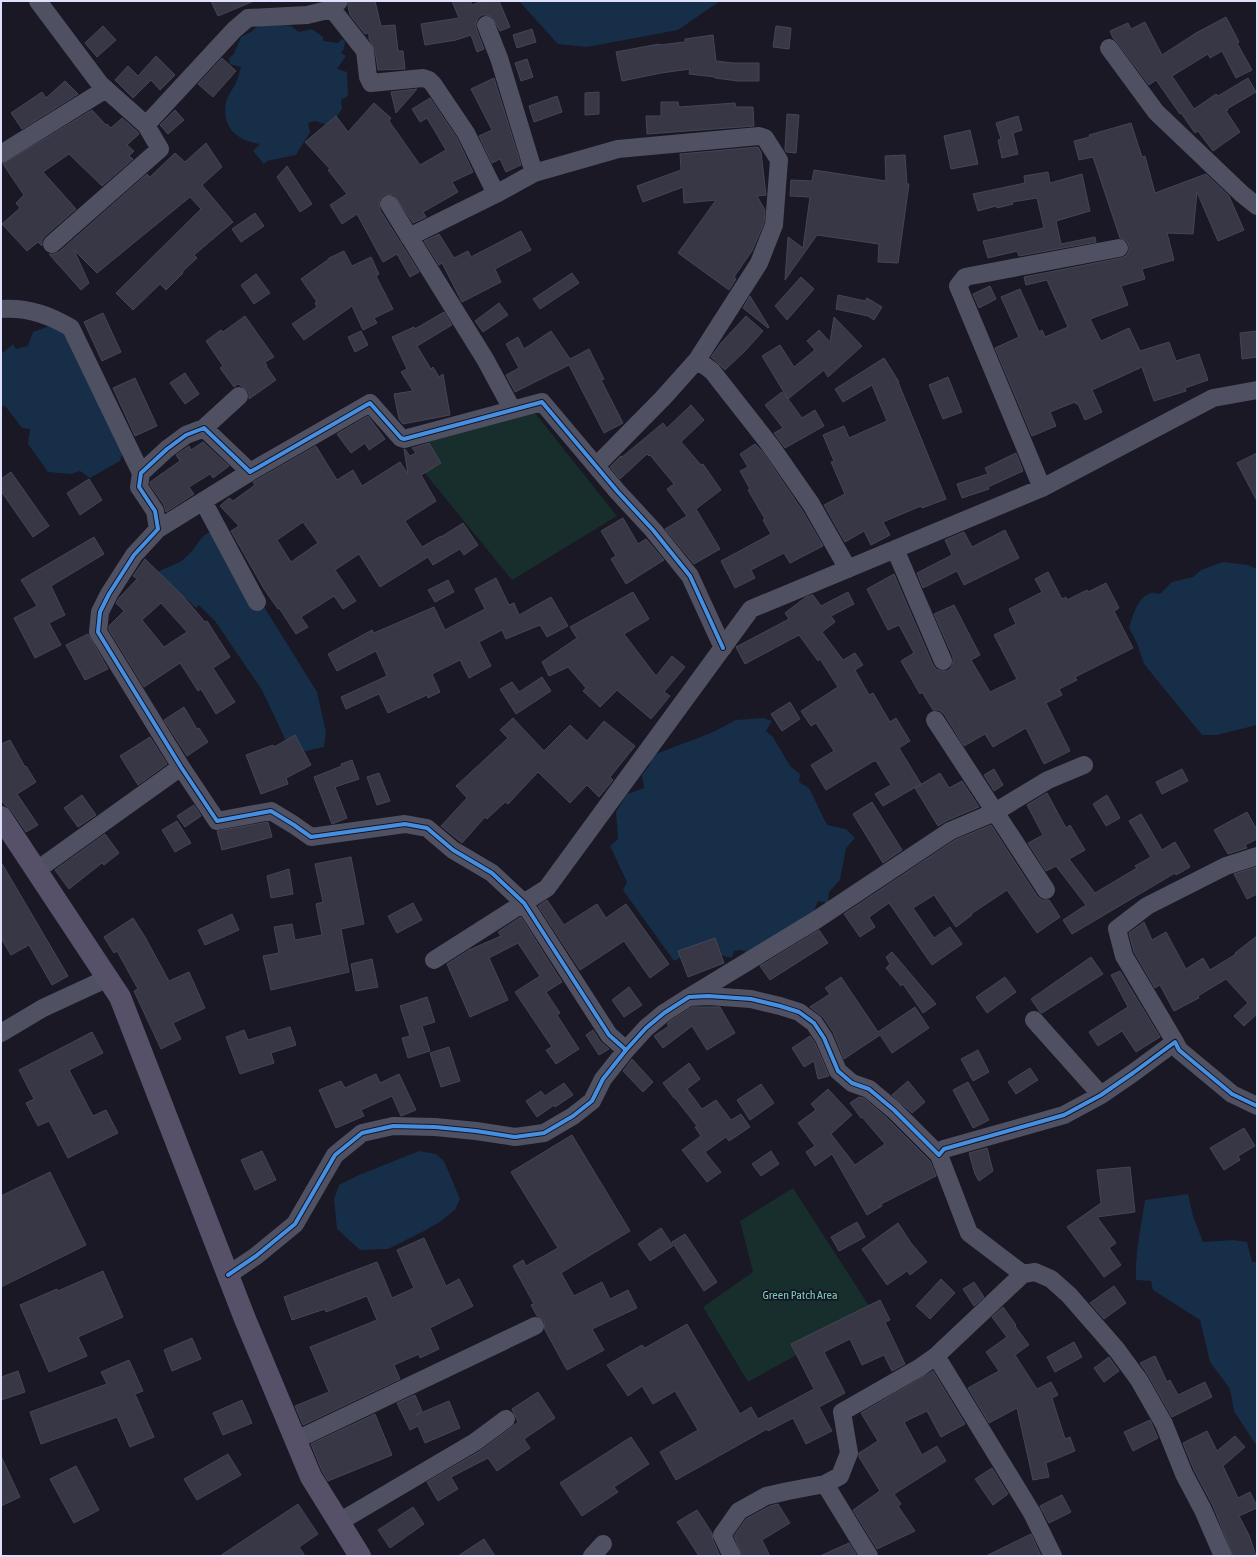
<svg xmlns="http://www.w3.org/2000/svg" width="1258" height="1557" font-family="'Asap Condensed',sans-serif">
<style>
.green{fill:#182e2c}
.water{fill:#162e47}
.building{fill:#383745;stroke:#454555;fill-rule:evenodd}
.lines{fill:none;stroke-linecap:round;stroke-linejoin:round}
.minor{stroke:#4f5062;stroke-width:18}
.major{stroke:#565168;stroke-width:22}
.cycleway-casing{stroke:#151428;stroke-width:6}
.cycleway{stroke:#468fdf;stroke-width:4}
.labels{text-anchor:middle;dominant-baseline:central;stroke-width:3.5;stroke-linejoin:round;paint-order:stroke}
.park-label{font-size:12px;fill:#73d3ae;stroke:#151428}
</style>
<rect width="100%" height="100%" fill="#191824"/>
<path class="green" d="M535 413 617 516 512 580 424 472 441 464 428 441Z
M793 1188 873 1312 748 1382 703 1307 753 1272 740 1221Z"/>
<path class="water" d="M519 1H720L678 30 587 47 558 44Z
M283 25 291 26 299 32 312 29 323 37V41L338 43 342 39 345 41 344 49 341 53 346 56 337 69 347 72 348 96 341 100 342 109 331 126 315 121 308 123 310 132 296 155 267 161 264 164 253 151 260 144C237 141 221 127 226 102 228 95 232 90 235 85 238 79 239 73 241 67L230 64 229 58 234 54 241 37 251 32 258 26Z
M53 325 69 329 123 451 120 461 90 478 80 471 71 474 48 472 28 444 30 429 22 428 6 407 1 405V354L13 344 16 349 28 346 33 332Z
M212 531 258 597 317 692 326 732 324 747 292 754 262 690 215 621 199 605 196 608 158 572C168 566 178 565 186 557 197 548 198 537 212 531Z
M1223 562 1248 565 1257 569V725L1217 735H1202L1144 664 1137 643 1129 628C1133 616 1137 597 1151 593 1153 592 1158 594 1160 594L1172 582 1193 577 1201 570Z
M763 718 772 721 766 731 773 737 790 766 800 774 799 782 809 788 827 825 846 829 855 838 846 848 840 880 829 892 828 903 818 901 812 915 750 953 741 950 734 951 732 958 721 955 710 942 674 961 623 890 627 882 610 846 618 839 616 812 627 794 644 788 642 775 649 766 653 755 711 733 736 720Z
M419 1151 436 1154 444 1161 460 1199 455 1210 438 1223 426 1230 388 1249 360 1250 337 1229 334 1199 339 1185 359 1175Z
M1188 1194 1193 1216 1203 1242 1233 1240 1247 1242 1252 1262H1257V1445L1254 1442 1234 1411 1230 1389 1210 1362 1200 1320 1153 1290 1151 1281 1136 1280C1135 1253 1141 1227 1145 1200Z"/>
<path class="building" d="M211 1H254L218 16Z
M355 1H375L381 26 395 25 398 51H403L405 69 378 70 375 50 369 39V33L365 34 350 15 348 6 349 2Z
M452 1H470L472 5 482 1H499L510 27 500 31 492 17 487 15H482L478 18 476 23V28L484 49 477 52 471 35 456 40 425 45 421 24 459 18Z
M1226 17 1239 42 1237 43 1252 70 1236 78 1222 51 1210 58 1208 54 1172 76 1194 109 1216 94 1218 96 1248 78 1256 92 1227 109 1228 110 1226 111 1240 132 1213 151 1198 131 1195 133 1181 113 1180 114 1156 80 1149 85 1117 42 1113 38 1110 31 1128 23 1131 29 1145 22 1162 55 1196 33Z
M103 26 116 40 97 57 85 43Z
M776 26 791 28 789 49 773 47Z
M532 29 536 42 517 48 513 35Z
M713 35 716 61 733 63H759V81H738L715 78V77L689 74 690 69 661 73 622 81 616 52 659 44V45L685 42V39Z
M156 56 175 75 160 90 151 80 133 98 115 80 128 66 138 76Z
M222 58 236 71 213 97 198 84Z
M527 59 533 77 521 81 515 63Z
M494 78 521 165 506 172 500 159 492 163 479 136 492 130 471 89Z
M65 81 78 94 22 129 11 113 42 92 46 98Z
M417 89 396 113 391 92Z
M599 92V114L585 115V93Z
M557 96 562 112 534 122 529 106Z
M430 98 457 138 473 172 452 182 458 192 423 212 426 217 413 223 394 195 388 194 384 195 380 199 379 204 380 210 419 272 410 277 397 254 383 262 357 214 342 224 330 205 347 194 328 170 330 169 305 142 336 116 348 132 374 103 391 118 389 121 420 165 446 150 427 118 420 122 412 109Z
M661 102H678L679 107 735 103 736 107H753L754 126 647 134 646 116H661Z
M92 110 106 125 107 124 111 128 122 118 138 132 139 134 127 145 134 151 129 156 133 159 102 186 69 154 43 172 76 209 45 236 42 240V246L38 242 27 251 2 224 20 208 16 203 24 195 3 164Z
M175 110 184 120 168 134 160 125Z
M787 114 799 115 796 153 786 152 785 149Z
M1018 116 1022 130 1013 133 1018 154 1002 158 998 140 1001 139 996 123Z
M1131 123 1142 157 1145 156 1155 193 1206 174 1229 196 1244 230 1218 241 1197 192 1193 234 1167 233 1174 260 1142 269 1145 279 1121 286 1128 305 1090 319 1101 341 1129 328 1140 351 1169 342 1176 361 1199 354 1208 380 1185 388 1186 391 1154 401 1142 367 1092 390 1102 412 1085 420 1078 404H1076L1075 402 1050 412 1056 426 1032 436 995 348 1019 337 1001 297 1020 289 1039 332 1042 330 1045 337 1068 327 1047 280 1026 285 1024 277 1121 258 1126 256 1129 251V246L1127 241 1120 238 1093 157 1079 160 1074 141 1090 137 1089 135Z
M970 130 978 164 951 169 944 136Z
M206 143 222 167 202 185 233 222 194 255 197 258 182 272 183 273 166 290 160 284 133 310 116 293 201 209 190 197 97 273 74 250 89 283 81 290 49 254H54L59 252 147 174 150 177 175 153 185 162Z
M758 147 761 152 766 195 757 196 765 210 764 223 752 251 734 277 736 279 729 290 678 253 716 200 684 203 683 187 643 202 637 186 681 170 680 154Z
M905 155 907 184H909L898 263 878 262 879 244 817 235 785 280 788 237 803 248 810 197 790 196 791 180 812 181 814 170 886 181 885 156Z
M287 166 312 204 300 212 277 177Z
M1048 172 1050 183 1082 174 1090 211 1056 221 1061 244 1095 237 1096 242 1019 256 1017 251 988 258 983 241 1044 228 1037 198 1012 202 1013 204 997 208 996 206 978 211 973 194 1025 183 1024 176Z
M255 213 264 226 241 242 232 229Z
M521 231 531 250 495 269 501 282 462 302 442 263 439 265 424 241 439 234 454 258 468 251 471 257Z
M344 251 352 266 371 257 379 274 376 276 393 309 374 318 377 323 363 330 352 306 304 340 292 324 317 307 315 303 317 302 301 279 329 259V258Z
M572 273 579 283 540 309 533 299Z
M256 274 270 293 254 304 241 285Z
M801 277 814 289 787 320 775 306Z
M990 286 996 299 979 308 973 294Z
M838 295 865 301 867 298 882 307 874 320 868 316 836 309Z
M750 296 769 327 768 328 743 308Z
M499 303 508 315 483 332 475 321Z
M444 312 452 325 417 346 431 369 433 367 439 377 443 374 450 415 403 424 399 419 394 394 413 391 401 372 407 369 392 337 414 327 415 329Z
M103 313 121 352 102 361 84 322Z
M245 316 274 357 265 362 267 366H266L276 380 249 399V393L246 389 238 384 234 387 220 368 223 366 206 341 221 330 223 332Z
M746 316 763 331 746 350 725 370 718 363 711 357 721 343Z
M834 317 862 346 828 377 824 370 788 399 802 418 815 410 824 426 785 448 774 433 783 428 765 405 782 392 788 399 762 356 780 345 794 367 815 350 807 341 819 330 830 342Z
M361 331 368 345 355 352 348 337Z
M551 331 570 359 589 349 604 379 601 380 623 423 604 433 569 365 515 392 506 375 519 368 506 344 518 337 524 349Z
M1257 331V357L1242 359 1240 333Z
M884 358 899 382H898L946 499 922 508 921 506 883 522 890 535 871 545 864 531 845 542 824 505 845 494 831 462 834 461 823 435 844 426 849 438 887 421 872 385 843 402 835 389Z
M185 373 199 394 185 404 170 383Z
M948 377 962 412 943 419 929 385Z
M135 378 157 426 135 436 113 388Z
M691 405 704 420 681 442 701 465 703 464 721 490 696 509 720 549 694 564 665 529 687 516 667 489 674 484 650 455 649 456 647 454 620 479 610 467 621 456 622 457 663 423 667 428Z
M368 416 385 439 369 450 365 443 351 453 337 434Z
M203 442 229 466 213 478 210 474 189 487 194 494 166 512 164 505 150 485V482L180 461 176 455 189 446 191 450Z
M429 443 441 463 421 475 436 501 405 521 422 547 441 536V537L463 523 478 545 464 555 460 549 433 565 428 557 380 587 359 554 335 570 356 601 343 609 334 596 301 617 308 627 296 634 279 608 278 609 264 589 231 531 239 526 220 506 229 498 233 501 255 485 253 482 316 446 337 480 353 470 362 486 400 462 408 474 404 449H405L410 456 416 453 412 448ZM303 522 318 543 291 562 277 540Z
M755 444 762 451 802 510 823 546 790 563 784 553 751 570 755 578 735 588 721 561 771 534 763 520 765 519 748 490 750 489 740 471 748 467 740 454Z
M1016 453 1023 471 988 487 989 489 962 498 957 484 988 474 985 468Z
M1257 453V501L1237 463Z
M11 472 49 526 33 537 1 491V479Z
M89 479 102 500 80 515 67 493Z
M623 518 638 544 646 539 664 560 626 584 611 559 616 556 601 531Z
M1005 530 1019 558 964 585 957 571 923 588 917 573 952 555 945 540 964 532 972 547Z
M94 537 104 554 51 586 65 615 49 623 61 645 35 658 14 618 37 606 21 580Z
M145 559 183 596 205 622 207 621 230 657 213 668 235 702 216 714 201 689 198 691 180 663 144 687 109 630V626L124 611 116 603 119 598 137 579 133 576ZM161 603 187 632 164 647 142 620Z
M1048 572 1062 599 1066 597 1067 600 1087 590 1088 592 1106 583 1119 608 1114 611 1133 648 1075 677 1077 680 1059 689 1062 695 1046 703 1070 751 1044 764 1026 728 993 747 985 734 964 746 944 714 939 710H933L922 692 920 694 901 661 914 653 899 625 888 630 867 589 894 574 933 665 936 669 941 671H947L951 668 953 662V657L934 614 954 605 980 655 971 660 990 692 1017 679 994 635 1016 624 1009 609 1042 592 1035 579Z
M496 578 509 605 514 603 519 615 551 597 568 626 547 637 540 625 506 639 502 630 479 642 491 666 469 678 460 660 432 674 440 692 428 698 427 695 388 713 379 694 346 709 341 697 387 676 376 651 337 671 328 654 372 630 374 633 434 607 445 630 485 609 475 589Z
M448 580 454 592 435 602 428 590Z
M633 592 649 619 624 634 656 676 672 656 685 667 664 692 670 696 651 719 617 690 600 707 583 691 586 688 568 667 549 676 542 662 577 638 570 627Z
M848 592 854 604 831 616 835 622 822 632 843 660 855 653 863 665 855 670 869 695 873 693 890 722 896 718 910 741 899 748 921 784 883 806 875 794 891 785 876 761H874L826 790 811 765 834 751 816 723 811 726 801 711 838 687 820 659 818 661 799 635 745 664 736 647 789 619 785 613 806 597 813 595 821 606Z
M88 634 108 669 85 680 66 645Z
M542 677 551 691 516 714 500 689 512 682 519 692Z
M790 702 800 719 782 731 771 714Z
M184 707 197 729 199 728 208 742 187 756 164 720Z
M513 718 544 751 570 725 587 741 604 721 635 746 610 777 613 780 599 797 587 785 570 803 538 772 508 804 505 802 487 819 485 817 462 843 441 826 467 798 456 786 508 738 500 730Z
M295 735 311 765 286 778 288 784 261 794 246 755 273 745 274 747Z
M150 737 167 764 138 785 120 756Z
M10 740 25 767 26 766 36 782 17 794 38 825 26 832 11 810 5 805 1 800V744Z
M352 760 359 779 335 787 347 818 332 824 314 777 342 766 341 764Z
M994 769 1003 785 994 791 984 775Z
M1182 769 1188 781 1162 794 1156 782Z
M379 773 390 801 377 805 367 777Z
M940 773 949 788 962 781 979 807 946 821 938 826 915 788Z
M1047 793 1066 828 1070 825 1085 850 1069 859 1095 893 1137 868 1135 866 1151 857 1129 821 1141 814 1162 850 1175 842 1190 867 1176 875 1175 873 1072 934 1063 920 1086 905 1056 866 1046 871 1028 843 1043 835 1027 805Z
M82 795 96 815 78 827 64 808Z
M1107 795 1120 818 1106 826 1093 804Z
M872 802 902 850 883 863 853 814Z
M194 805 201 816 185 827 177 816Z
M1247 812 1257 830V839L1245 845 1247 848 1228 854 1214 830Z
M177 821 191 843 175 852 162 830Z
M268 822 272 837 222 850 217 831Z
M991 825 1037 896 1042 900H1049L1060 917 1037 933 1007 890 971 914 972 915 956 927 934 895 913 908 934 938 950 927 962 944 932 965 889 903 869 917 875 927 860 937 844 914 955 840Z
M105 834 119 853 104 865 102 863 69 889 55 870Z
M351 857 364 924 341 929 349 972 271 990 263 956 279 953 274 927 292 924 295 940 322 935 316 904 323 902 315 864Z
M1 862 68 976 52 985 29 945 11 955 1 938Z
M1256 867 1257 894 1247 899 1234 874Z
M289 869 293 894 271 898 267 876Z
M547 900 564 925 597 904 606 918 626 904 669 964 650 978 624 941 580 970 538 906Z
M413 903 422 920 397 933 388 916Z
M232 914 239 930 205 945 198 930Z
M521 917 562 982 546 992 560 1013 557 1015 579 1049 556 1064 546 1050 552 1047 515 992 540 976 518 943 489 958 508 1000 470 1017 447 964 469 950 501 936 498 932Z
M133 918 145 937 169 981 189 972 205 1008 173 1023 181 1039 161 1049 134 991 138 989 117 951 114 953 104 937Z
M1144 922 1152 940 1166 932 1186 969 1203 958 1210 970 1236 954 1235 953 1257 936V1014L1244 1026 1234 1016 1248 1003 1226 979 1198 996 1199 998 1174 1011 1160 985 1155 988 1134 952 1129 933Z
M819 930 828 943 770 980 760 966Z
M715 938 724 963 688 977 678 951Z
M892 952 936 1004 923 1013 903 984 901 986 886 968 890 964 886 957Z
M1091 957 1103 974 1042 1013 1040 1012 1031 999Z
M372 959 378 987 356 991 351 964Z
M1120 971 1160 1037 1136 1052 1122 1031 1098 1046 1089 1032 1128 1007 1111 975Z
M841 977 878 1032 915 1007 929 1028 892 1053 880 1035 844 1059 833 1032 823 1017 810 1007 830 994 825 988Z
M1005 977 1016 992 987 1013 976 997Z
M629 987 642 1005 624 1017 612 1000Z
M427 997 435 1022 422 1026 430 1051 408 1058 402 1038 410 1036 400 1006Z
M692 1007H720L735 1033 707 1050 692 1026 663 1048 654 1036 669 1026 667 1024 670 1021Z
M290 1027 296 1045 271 1053 274 1063 240 1074 226 1037 244 1030 248 1040Z
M593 1030 600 1041 609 1049 599 1055 586 1035Z
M92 1032 103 1053 69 1070 93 1116 106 1110 118 1133 68 1158 49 1121 38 1126 26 1103 34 1099 19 1070Z
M810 1036 815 1043 829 1076 818 1079 814 1061 804 1067 792 1048Z
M449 1047 460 1081 441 1087 430 1053Z
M978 1050 989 1072 973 1081 961 1059Z
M632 1059 653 1082 643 1092 623 1071Z
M689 1063 700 1079 687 1089 702 1109 716 1100 731 1120 741 1114 750 1127 729 1141 726 1137 705 1152 721 1172 707 1182 682 1150 701 1136 695 1127 697 1126 675 1098H674L663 1083Z
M1030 1068 1038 1080 1016 1094 1008 1082Z
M376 1074 380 1083 399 1074 416 1110 401 1116 392 1096 361 1110 364 1116 336 1128 319 1090 341 1081 345 1088Z
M908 1081 925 1102 912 1113 892 1095Z
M968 1082 989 1120 973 1128 953 1090Z
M564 1083 573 1095 555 1107 554 1105 537 1117 526 1101 541 1091 545 1096Z
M761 1084 774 1103 750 1120 737 1100Z
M828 1089 852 1115 831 1134 855 1165 885 1144 862 1117 861 1118 850 1103 859 1097 864 1098 887 1118 930 1161 936 1176 881 1204 882 1206 867 1215 832 1154 815 1166 806 1152 815 1146 798 1123 816 1110 811 1104Z
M1244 1128 1255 1146 1238 1156 1240 1160 1224 1170 1210 1148Z
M572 1135 630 1231 561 1273 574 1296 602 1282 610 1299 628 1290 637 1308 592 1329 604 1350 567 1370 545 1330 544 1321 537 1316 531 1305 534 1304 513 1266 523 1260 526 1266 558 1248 511 1172Z
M987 1148 993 1171 979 1181 975 1174 969 1153Z
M262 1151 276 1180 255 1190 241 1160Z
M771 1151 779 1164 761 1176 752 1164Z
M1130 1167 1135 1212 1097 1217 1116 1243 1109 1248 1121 1265 1104 1277 1067 1227 1101 1203 1097 1170Z
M50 1172 86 1245 1 1287V1196Z
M857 1222 865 1237 839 1251 831 1237Z
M898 1223 911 1243 927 1262 910 1275 907 1271 887 1285 862 1249Z
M661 1228 673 1246 650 1261 638 1244Z
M685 1234 717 1282 704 1291 672 1242Z
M424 1238 446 1286 459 1279 473 1306 430 1328 439 1349 420 1358 419 1354 394 1365 400 1379 303 1425 295 1406 329 1392 310 1347 377 1320 367 1296 326 1312 325 1309 292 1320 284 1297 377 1262 392 1298 414 1288 397 1250Z
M103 1271 123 1317 78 1337 87 1356 49 1372 20 1305 57 1289 58 1291Z
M941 1279 955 1293 930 1319 916 1306Z
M974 1282 984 1297 974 1306 963 1289Z
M1114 1286 1126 1303 1104 1319 1090 1303Z
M880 1300 890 1320 885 1322 905 1364 892 1371 884 1355 862 1365 850 1339 824 1352 845 1393 819 1407 832 1431 806 1444 793 1418 768 1431 767 1429 676 1480 660 1452 698 1430 675 1391 653 1404 642 1386 628 1396 607 1365 642 1345 645 1348 687 1324 740 1414 751 1407 758 1419 814 1389 791 1344Z
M1003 1307 1016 1325 1015 1326 1029 1345 1015 1355 1037 1389 1051 1382 1058 1395 1052 1398 1065 1439 1070 1437 1075 1451 1046 1463 1049 1477 1033 1480 1017 1408 989 1423 968 1388 999 1371 986 1352 1007 1337 992 1317Z
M192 1338 201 1359 172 1371 164 1350Z
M1074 1342 1082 1357 1055 1372 1047 1357Z
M1155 1356 1167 1382 1170 1380 1178 1395 1205 1382 1212 1397 1172 1417 1148 1375 1140 1363Z
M1109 1357 1119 1371 1104 1382 1094 1368Z
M129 1360 143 1391 135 1394 154 1437 130 1447 117 1417 41 1444 30 1412 107 1384 101 1372Z
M18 1371 25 1392 1 1400V1377Z
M933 1371 965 1424 941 1437 927 1411 904 1422 922 1455 937 1446 946 1461 894 1494 901 1504 898 1506 915 1531 877 1549 853 1510 880 1491 859 1457V1453L878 1441 861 1413Z
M538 1392 555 1418 524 1439 530 1448 497 1471 488 1458 451 1477 458 1489 438 1501 427 1482 480 1451 512 1427 518 1422 512 1409Z
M415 1395 422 1411 416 1415 449 1401 460 1428 425 1443 418 1426 410 1430 397 1403Z
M242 1400 252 1423 223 1435 213 1413Z
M375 1414 392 1455 328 1481 322 1471 311 1444Z
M1150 1420 1158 1438 1133 1451 1124 1432Z
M1207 1431 1217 1451 1235 1436 1245 1447 1223 1466 1238 1498 1250 1492 1257 1506V1508L1239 1516 1249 1535 1256 1556H1233L1213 1506 1194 1470 1183 1443Z
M631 1437 649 1464 614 1487 618 1492 582 1516 560 1483Z
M228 1454 241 1475 197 1500 184 1479Z
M1 1456 20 1497 1 1506Z
M76 1466 99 1510 74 1523 50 1479Z
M992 1468 1008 1494 993 1505 975 1479Z
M1062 1495 1071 1512 1049 1523 1040 1506Z
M298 1504 318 1534 299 1547 305 1556H220Z
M778 1504 790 1523 762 1540 770 1556H742L734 1536 746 1519 770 1506Z
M413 1507 424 1524 390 1548 378 1530Z
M697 1510 712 1533 713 1540 720 1556H699L677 1522Z
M1031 1534 1041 1556H986Z
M484 1539 495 1556H458Z
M849 1543 857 1556H820Z"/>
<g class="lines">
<path class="minor" d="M38 1 100 84 146 125 160 149 52 244
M332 9 365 51 368 77 371 83 423 78 429 80 433 84 466 133 496 194
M486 25 499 58 534 173
M1109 48 1156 112 1242 194 1257 206
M146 125 234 30 248 18 307 15 332 9 339 1
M1 154 106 89
M389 204 485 359 512 409
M409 237 496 194 534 173 618 149 759 136 765 138 779 160 774 225 759 263 697 360 663 398 596 466
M1 309C26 307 50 315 71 328L141 473
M697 360 712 371 770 445 811 504 848 569
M204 428 239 396
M1042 488 958 286 965 277 1119 248
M203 501 257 602
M158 529 250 472
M895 549 943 661
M935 720 1046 890
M37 870 181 767
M434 960 547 888 751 609 1042 488 1213 398 1257 390
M691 996 816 920 950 831 995 812 1048 780 1084 765
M1034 1020 1101 1095
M1 1033 43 1008 108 978
M1175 1042 1124 956 1117 929 1147 906 1226 866 1257 856
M626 1050 609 1035 524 903 492 873 453 850 427 828 405 824 311 837 294 825 271 811 217 821 181 767 98 632 100 612 109 594 134 555 158 529 155 511 139 487 141 473 167 449 186 435 204 428 250 472 370 403 401 438 404 439 542 402 617 491 653 530 690 576 723 648
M939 1155 969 1233 1023 1274
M228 1275 256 1256 295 1224 335 1155 362 1133 393 1126 435 1127 476 1131 515 1137 544 1133 573 1116 592 1101 603 1079 626 1050 646 1028 664 1013 689 997 708 996 751 999 780 1006 799 1012 814 1023 824 1038 838 1071 852 1083 869 1089 894 1110 939 1155 944 1149 1064 1115 1101 1095 1133 1073 1175 1042 1179 1050 1232 1094 1257 1106
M936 1356 1032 1513 1053 1556
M296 1440 535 1326
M825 1484 869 1556
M339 1522 475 1442 506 1419
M592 1556 603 1544
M732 1556 722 1535 739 1511 766 1496 788 1491 825 1484 840 1476 849 1453 842 1412 919 1368 936 1356 1023 1274 1035 1272 1051 1279 1069 1295 1117 1350 1139 1380 1164 1424 1184 1474 1203 1510 1223 1556"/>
<path class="major" d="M1 817 120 997 245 1319 311 1477 360 1556"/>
<defs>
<path id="cycleway" d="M626 1050 609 1035 524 903 492 873 453 850 427 828 405 824 311 837 294 825 271 811 217 821 181 767 98 632 100 612 109 594 134 555 158 529 155 511 139 487 141 473 167 449 186 435 204 428 250 472 370 403 401 438 404 439 542 402 617 491 653 530 690 576 723 648
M228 1275 256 1256 295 1224 335 1155 362 1133 393 1126 435 1127 476 1131 515 1137 544 1133 573 1116 592 1101 603 1079 626 1050 646 1028 664 1013 689 997 708 996 751 999 780 1006 799 1012 814 1023 824 1038 838 1071 852 1083 869 1089 894 1110 939 1155 944 1149 1064 1115 1101 1095 1133 1073 1175 1042 1179 1050 1232 1094 1257 1106"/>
</defs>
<use href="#cycleway" class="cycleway-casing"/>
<use href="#cycleway" class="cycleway"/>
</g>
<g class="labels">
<g class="park-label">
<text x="800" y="1295">Green Patch Area</text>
</g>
</g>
<rect width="1258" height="1557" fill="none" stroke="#dfe0fb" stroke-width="4"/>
</svg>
